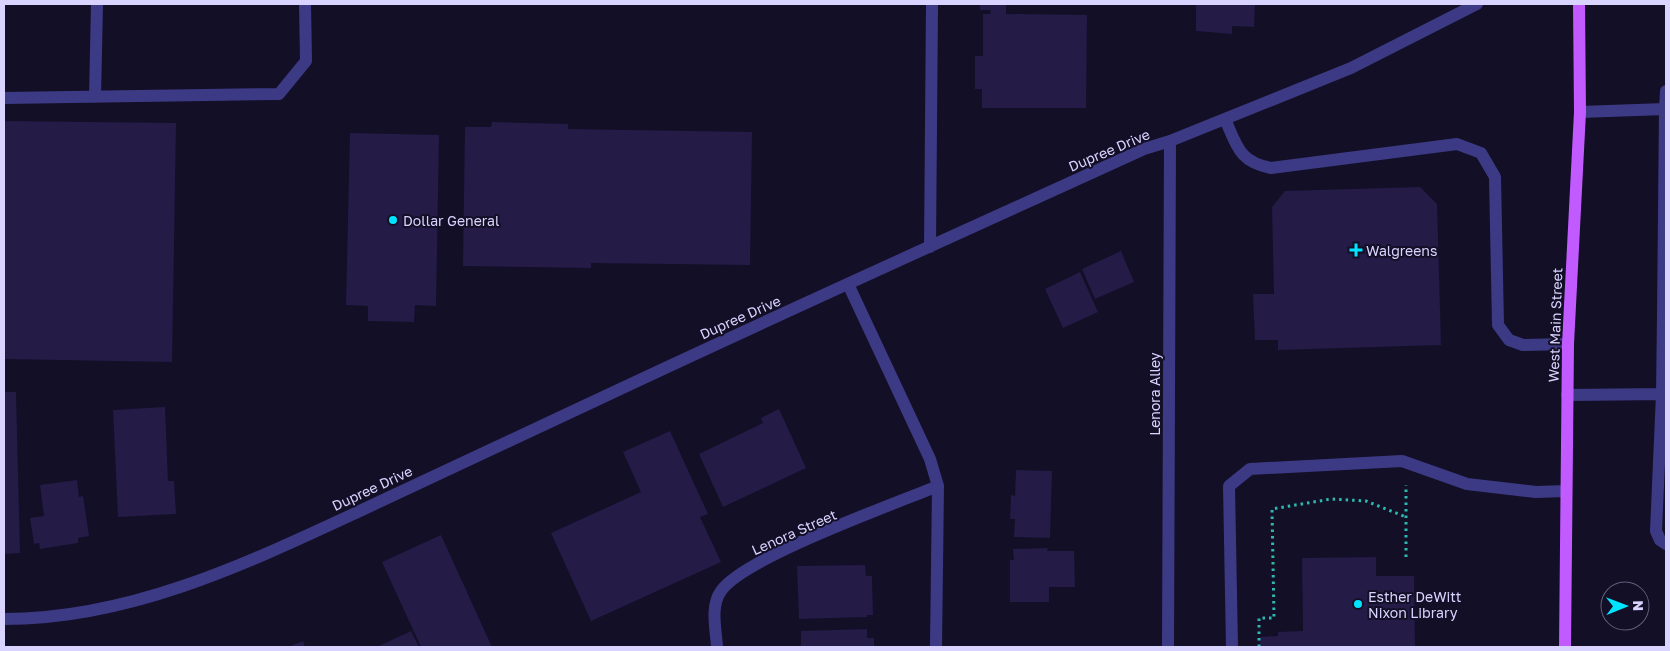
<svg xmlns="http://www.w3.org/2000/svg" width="1670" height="651" font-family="'Golos Text',sans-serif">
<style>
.building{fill:#241b47}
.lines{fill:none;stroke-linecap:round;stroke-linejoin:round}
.path{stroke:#2fb8b0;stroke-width:3;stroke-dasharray:2.5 4;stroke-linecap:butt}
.minor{stroke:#3d3a85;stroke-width:12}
.major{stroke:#c25bff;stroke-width:12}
.poi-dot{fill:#00e5ff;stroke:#130f26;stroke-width:2}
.labels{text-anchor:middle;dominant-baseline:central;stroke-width:4;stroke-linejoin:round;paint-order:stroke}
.street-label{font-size:14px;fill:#d9d4ff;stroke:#130f26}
.poi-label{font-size:14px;fill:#d9d4ff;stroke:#130f26;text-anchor:start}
</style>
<rect width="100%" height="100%" fill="#130f26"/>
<path class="building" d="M980 4H1006V14L1087 15 1086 108H982V89H975V56H983V14H990L991 10H980Z
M1196 4H1255L1254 27 1232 26V34L1196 31Z
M4 121 176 123 172 362 4 359Z
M492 122 568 124V129L752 132 750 265 591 263V268L463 266 465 127H491Z
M350 133 439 135 436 306 415 305 414 322 368 321V306L346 305Z
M1420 187 1437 204 1441 345 1278 350V340H1255L1253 294H1274L1272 207 1285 191Z
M1121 251 1134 282 1095 299 1082 269Z
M1080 272 1098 312 1063 328 1045 289Z
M4 392H16L20 553 4 554Z
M165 407 168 481H174L176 514 118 517 113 410Z
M779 409 806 468 723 507 699 454 763 423 761 418Z
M670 431 708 514 700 517 721 562 591 621 551 533 641 492 623 452Z
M1016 470 1052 471 1050 538 1014 537 1015 519H1010L1011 495 1015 496Z
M77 480 79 497 83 496 89 536 78 538V543L40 549 39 543 34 544 30 518 44 516 40 485Z
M441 535 492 647H421L382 562Z
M1048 548 1047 551H1074L1075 587H1049V602H1010V560H1014L1013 549Z
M1376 557V576H1414L1415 647H1260V637L1278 636V632L1303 631 1302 558Z
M865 565 866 576H872L873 615H867V617L799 619 797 566Z
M867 629V638H874V647H801V631Z
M411 631 419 647H377Z
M303 641 305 647H288Z"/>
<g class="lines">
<path class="path" d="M1406 557V485
M1259 647V618H1274L1272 509 1331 499 1366 501 1406 517"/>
<path class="minor" d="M95 97 97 4
M4 98 279 94 306 61 305 4
M1665 109 1663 315H1666
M1580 112 1665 109 1666 91
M1225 119C1237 146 1239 162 1271 168L1457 144 1481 153 1495 177 1498 325 1509 340 1523 345 1568 344
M930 247 932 4
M848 284 930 459 938 486 936 647
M1663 315 1662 394 1656 531 1660 540 1666 544
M1567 395 1666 394
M4 619C132 619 250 562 364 509 437 475 510 440 584 406 770 318 958 234 1144 149L1170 141 1351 68 1477 4
M717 647C716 630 710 606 721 591 743 558 894 504 938 486
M1168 647 1170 141
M1232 647 1229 486 1250 469 1402 461 1467 484 1536 492 1566 491"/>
<path class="major" d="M1565 647 1568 344 1580 112 1579 4"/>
</g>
<g class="poi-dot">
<circle cx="393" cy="220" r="5"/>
<path d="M1353.5 242.5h5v5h5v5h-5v5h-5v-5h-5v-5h5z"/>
<circle cx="1358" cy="604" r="5"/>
</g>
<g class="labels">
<g class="street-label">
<text transform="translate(1109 150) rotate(-23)">Dupree Drive</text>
<text transform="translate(740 317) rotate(-24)">Dupree Drive</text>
<text transform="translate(1555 325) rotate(-88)">West Main Street</text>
<text transform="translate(1154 394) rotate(-90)">Lenora Alley</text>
<text transform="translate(372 488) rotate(-25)">Dupree Drive</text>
<text transform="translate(794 532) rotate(-24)">Lenora Street</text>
</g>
<g class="poi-label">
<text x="403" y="220">Dollar General</text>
<text x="1366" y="250">Walgreens</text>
<text x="1368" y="596">Esther DeWitt<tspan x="1368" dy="16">Nixon Library</tspan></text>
</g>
</g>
<rect width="1670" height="651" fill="none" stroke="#d9d4ff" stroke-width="10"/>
<g transform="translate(1625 606) rotate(89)"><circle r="24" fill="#130f26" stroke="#625e7d"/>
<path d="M0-4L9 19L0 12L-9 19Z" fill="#00e5ff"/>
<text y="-8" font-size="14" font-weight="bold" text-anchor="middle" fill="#d9d4ff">N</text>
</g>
</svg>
